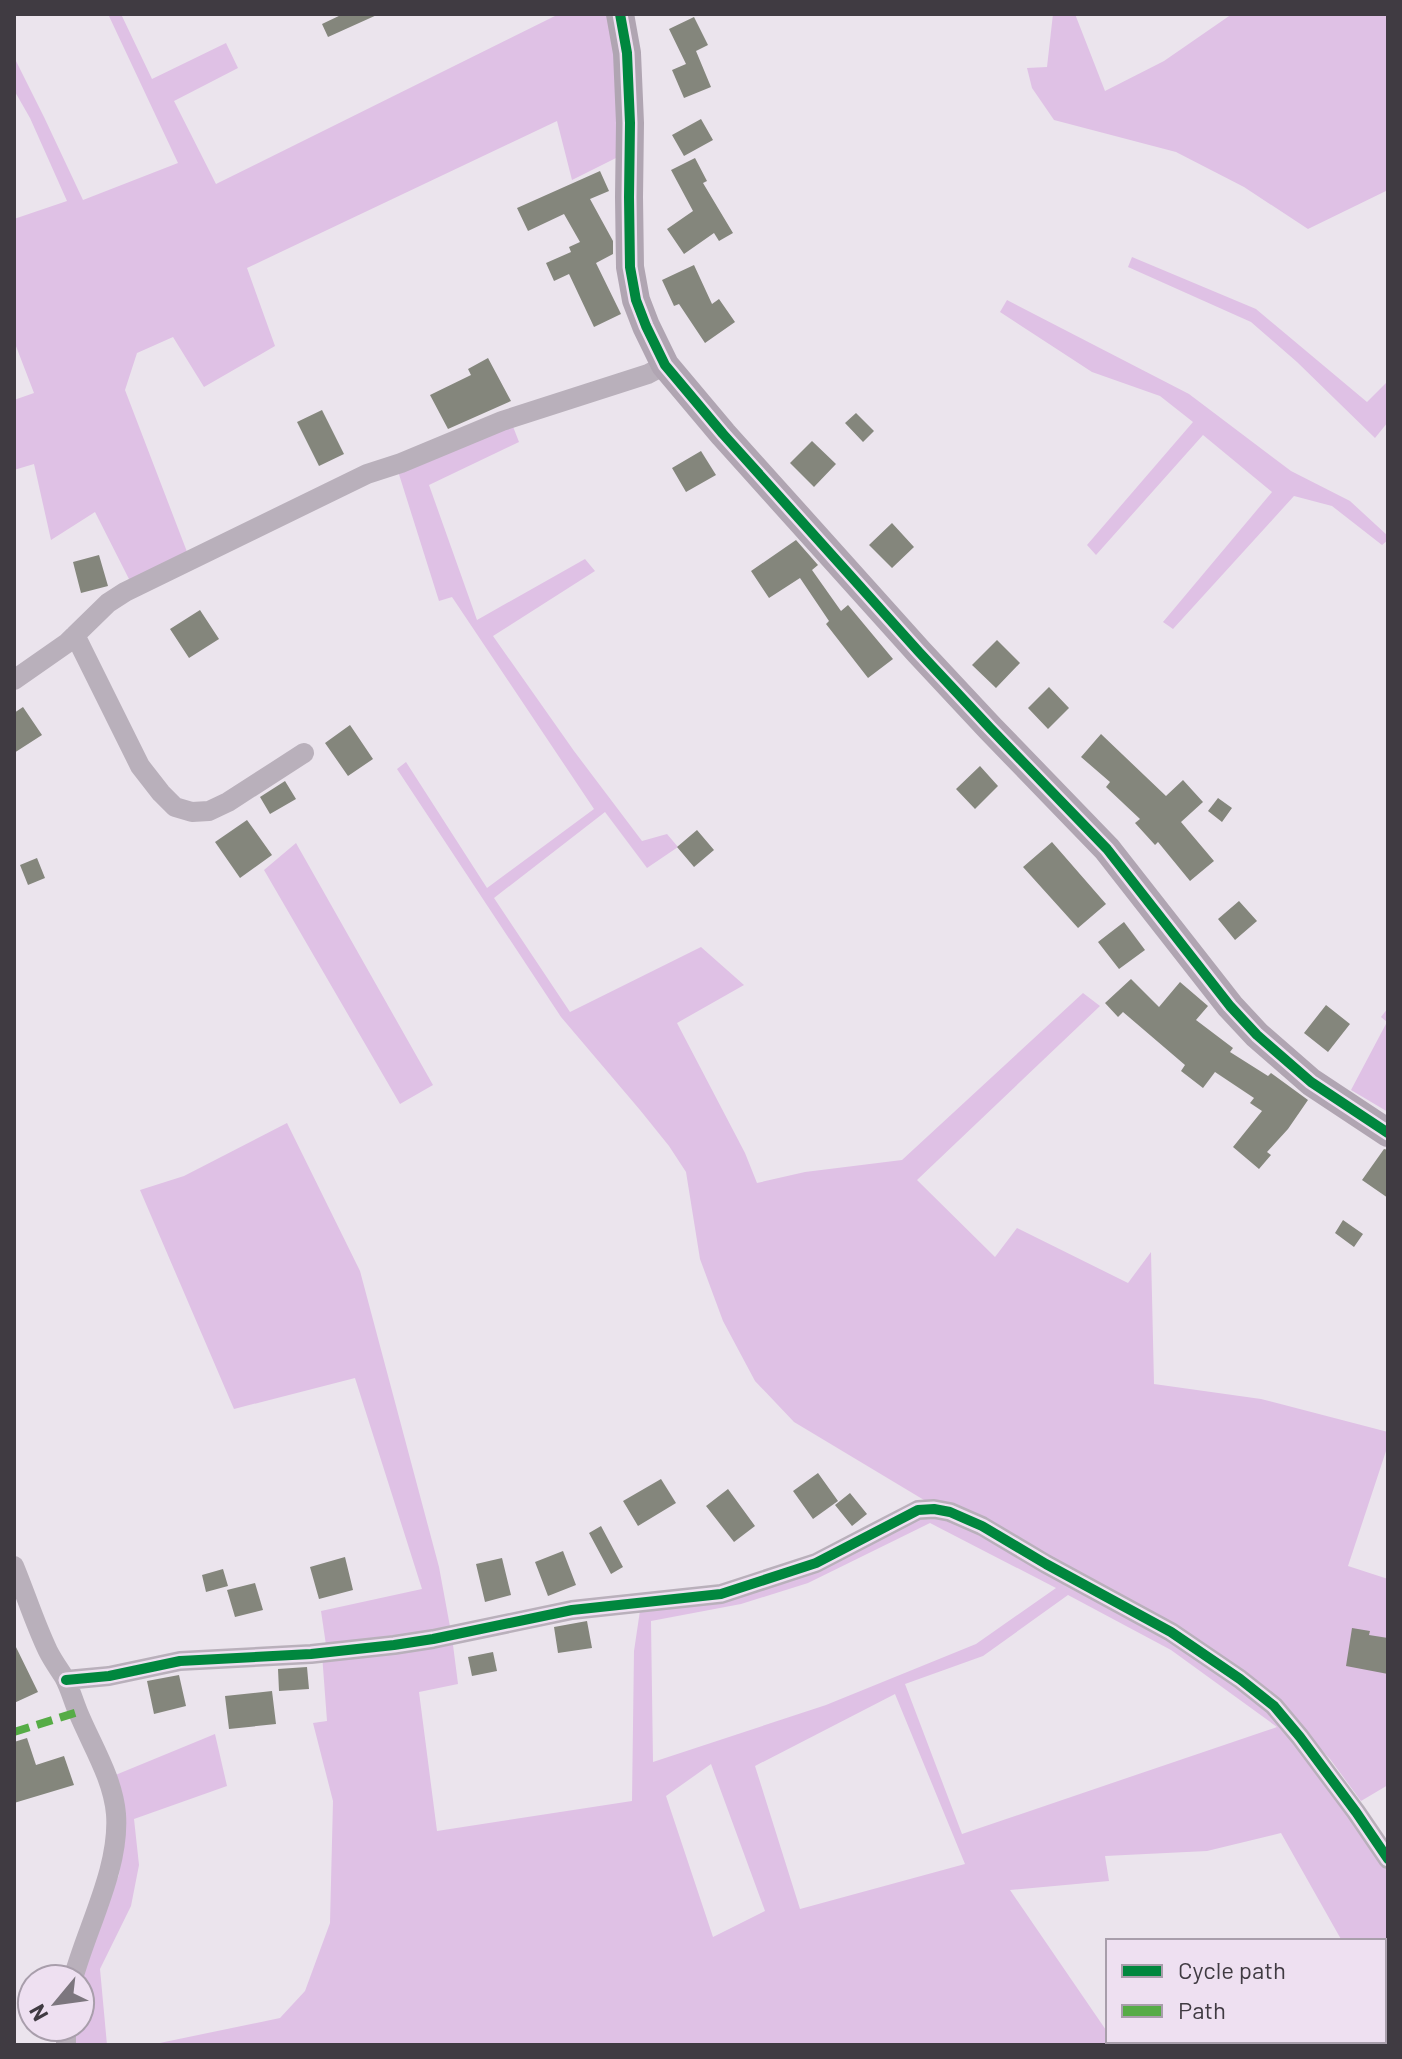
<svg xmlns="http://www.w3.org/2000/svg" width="1402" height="2059" font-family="Barlow,sans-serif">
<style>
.green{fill:#dfc1e5;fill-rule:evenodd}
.building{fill:#84867c}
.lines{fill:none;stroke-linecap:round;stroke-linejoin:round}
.street{stroke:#b9b0bb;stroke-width:20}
.secondary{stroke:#b0a5b2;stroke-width:28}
.quiet{stroke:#56ac46;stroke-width:8;stroke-dasharray:16 8;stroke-linecap:butt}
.cycleway-casing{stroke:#eee0f1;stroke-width:15}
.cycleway{stroke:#00873e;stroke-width:10}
</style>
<rect width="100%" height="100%" fill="#ebe4ed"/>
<path class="green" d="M108 14H121L152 79 226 43 238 68 174 101 216 184 559 14H618L628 152 572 180 557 121 247 268 275 346 204 387 173 337 137 353 125 390 189 557 131 583 95 512 51 540 34 464 14 470V400L34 393 14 341V219L67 201 30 118 14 90V57L44 117 83 200 178 163Z
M1053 14H1075L1105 91 1164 61 1232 14H1388V190L1308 229 1244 187 1176 152 1054 120 1032 88 1027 68 1047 67Z
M1132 257 1256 309 1367 402 1388 381V422L1375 438 1297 362 1251 322 1128 267Z
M1007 300 1189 394 1291 471 1350 501 1388 536V540L1382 545 1332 506 1294 496 1173 629 1163 622 1272 492 1203 435 1096 555 1087 545 1193 422 1160 396 1092 372 1000 312Z
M512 424 519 442 429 485 477 620 585 559 595 571 493 636 574 751 642 841 667 834 678 847 647 868 605 812 494 898 570 1012 701 947 744 985 677 1023 745 1153 757 1183 805 1172 902 1160 1083 993 1100 1006 917 1180 995 1257 1017 1228 1128 1283 1151 1252 1154 1384 1261 1399 1388 1432V1445L1348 1566 1388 1579V1785L1361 1801 1330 1759 1290 1717 1388 1862V1991L1384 1992V1941H1342L1281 1833 1207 1851 1105 1856 1109 1881 1010 1890 1108 2033V2041H1113L1116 2045H150L280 2018 305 1991 330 1923 333 1801 313 1723 327 1721 322 1654 452 1637 458 1684 419 1692 437 1831 632 1801 634 1651 641 1604 727 1593 934 1506 794 1422 755 1381 723 1321 700 1259 686 1172 669 1146 640 1110 561 1017 397 769 406 762 487 888 594 809 452 597 439 601 397 468ZM930 1523 1056 1588 976 1644 826 1705 653 1762 651 1621 741 1604 808 1583ZM1068 1595 1171 1650 1277 1727 962 1834 905 1684 983 1656ZM895 1694 965 1864 800 1909 755 1766ZM711 1764 765 1911 713 1937 666 1796Z
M296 843 433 1085 400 1104 264 870Z
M1388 1008V1112L1351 1090 1387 1022 1381 1017Z
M287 1123 360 1271 439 1567 451 1632 326 1645 321 1611 422 1589 355 1378 234 1409 140 1190 184 1176Z
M215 1734 227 1786 134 1819 139 1865 131 1906 100 1969 107 2045H75L74 2027H80V1979L96 1925 119 1875 123 1838 113 1776Z"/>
<path class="building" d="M343 14H379L328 37 322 24Z
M694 17 708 45 696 51 711 87 684 98 672 70 686 64 669 29Z
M701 119 713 140 684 156 672 135Z
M695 158 707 181 703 183 733 233 719 241 714 233 684 254 667 229 693 211 671 170Z
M600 171 609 191 590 199 613 241V254L596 263 621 314 594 327 569 274 554 281 546 263 571 252 569 247 580 242 564 214 528 231 517 208Z
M694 265 712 304 719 299 735 322 705 343 679 304 674 306 662 280Z
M488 358 511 401 448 429 430 395 471 375 468 369Z
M322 410 344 454 319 466 297 422Z
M856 413 874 431 863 442 845 423Z
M812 441 836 464 814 487 790 463Z
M701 451 716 475 686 492 672 468Z
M892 523 914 547 892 568 869 545Z
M796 540 818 565 812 570 841 611 848 605 893 659 868 678 826 624 829 621 800 578 769 598 751 571Z
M99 555 108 586 81 593 73 562Z
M200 610 219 639 189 658 170 629Z
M997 640 1020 663 996 688 972 665Z
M1049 687 1069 708 1048 729 1028 708Z
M23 707 42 735 14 753V713Z
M350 725 373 759 348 776 325 743Z
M1101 734 1166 796 1183 780 1203 802 1181 822 1214 861 1190 881 1158 842 1155 845 1135 823 1140 819 1106 787 1110 782 1081 757Z
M980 766 998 786 975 809 956 789Z
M285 781 296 799 270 814 260 797Z
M1218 798 1232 808 1222 822 1208 811Z
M247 820 272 855 240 878 215 842Z
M697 830 714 850 694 867 677 847Z
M1052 842 1106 904 1078 928 1023 867Z
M37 858 45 878 28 885 20 865Z
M1239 901 1257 921 1235 940 1218 919Z
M1124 922 1145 950 1119 969 1098 942Z
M1131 979 1159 1007 1180 982 1208 1006 1196 1020 1233 1048 1230 1052 1268 1076 1271 1073 1308 1100 1288 1129 1267 1152 1271 1155 1259 1169 1233 1147 1262 1111 1250 1103 1254 1098 1215 1072 1203 1088 1181 1071 1185 1065 1123 1012 1118 1017 1105 1003Z
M1326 1005 1350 1024 1328 1052 1304 1033Z
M1384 1149 1388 1150V1198L1362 1180Z
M1343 1220 1363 1234 1354 1247 1335 1233Z
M818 1473 838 1501 813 1519 793 1491Z
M661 1479 676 1503 638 1526 623 1501Z
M728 1489 755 1526 734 1542 706 1506Z
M850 1493 867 1514 852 1526 835 1505Z
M601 1526 623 1567 611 1574 589 1533Z
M563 1551 576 1585 548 1596 535 1562Z
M345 1557 353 1590 319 1599 310 1567Z
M502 1558 511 1595 485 1602 476 1564Z
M223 1569 228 1586 206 1592 202 1575Z
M255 1583 263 1610 235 1617 227 1590Z
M587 1621 592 1648 558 1653 554 1627Z
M1352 1628 1370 1631 1369 1635 1388 1638V1674L1346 1666Z
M14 1643 38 1692 14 1703Z
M493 1652 497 1671 472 1676 468 1657Z
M307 1667 309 1689 279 1691 278 1669Z
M179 1675 186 1706 154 1714 147 1681Z
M272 1691 276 1724 229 1729 225 1696Z
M27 1738 36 1765 64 1756 74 1785 14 1803V1742Z"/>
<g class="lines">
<path class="street" d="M75 635 140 766 161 793 175 807 192 812 209 811 228 802 304 753
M14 680 67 643 108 603 125 592 367 474 401 463 502 421 648 374 665 365
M14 1566C26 1595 35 1624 48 1651 53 1661 59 1669 64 1677 70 1688 73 1700 78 1712 91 1744 113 1778 116 1814 120 1868 87 1927 73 1979
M66 1680 109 1676 180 1661 311 1654 394 1645 433 1639 572 1610 721 1594 816 1563 918 1510 934 1509 950 1512 982 1526 1046 1564 1171 1632 1240 1679 1274 1706 1300 1737 1356 1812 1388 1859
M66 2045V2027"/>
<path class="secondary" d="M620 14 627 53 630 123 629 197 630 267 636 300 646 326 665 365 723 434 919 652 990 728 1107 849 1230 1006 1257 1035 1311 1082 1388 1133"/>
<path class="quiet" d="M14 1732 78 1712"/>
<defs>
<path id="cycleway" d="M620 14 627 53 630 123 629 197 630 267 636 300 646 326 665 365 723 434 919 652 990 728 1107 849 1230 1006 1257 1035 1311 1082 1388 1133
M66 1680 109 1676 180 1661 311 1654 394 1645 433 1639 572 1610 721 1594 816 1563 918 1510 934 1509 950 1512 982 1526 1046 1564 1171 1632 1240 1679 1274 1706 1300 1737 1356 1812 1388 1859"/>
</defs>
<use href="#cycleway" class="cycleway-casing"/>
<use href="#cycleway" class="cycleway"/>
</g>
<rect width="1402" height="2059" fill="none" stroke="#403b42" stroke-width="32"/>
<rect x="1106" y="1939" width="280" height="104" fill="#eee0f1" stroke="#a89eab" stroke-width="2"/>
<rect x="1122" y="1965" width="40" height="12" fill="#00873e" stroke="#a89eab" stroke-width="2"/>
<text x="1178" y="1979" font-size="24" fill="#403b42">Cycle path</text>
<rect x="1122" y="2005" width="40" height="12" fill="#56ac46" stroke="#a89eab" stroke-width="2"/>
<text x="1178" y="2019" font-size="24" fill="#403b42">Path</text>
<g transform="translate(56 2003) rotate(241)"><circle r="38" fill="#eee0f1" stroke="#a89eab" stroke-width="2"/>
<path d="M0-6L14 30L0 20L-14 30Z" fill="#7c767e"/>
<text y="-12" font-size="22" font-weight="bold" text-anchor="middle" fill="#403b42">N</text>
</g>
</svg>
